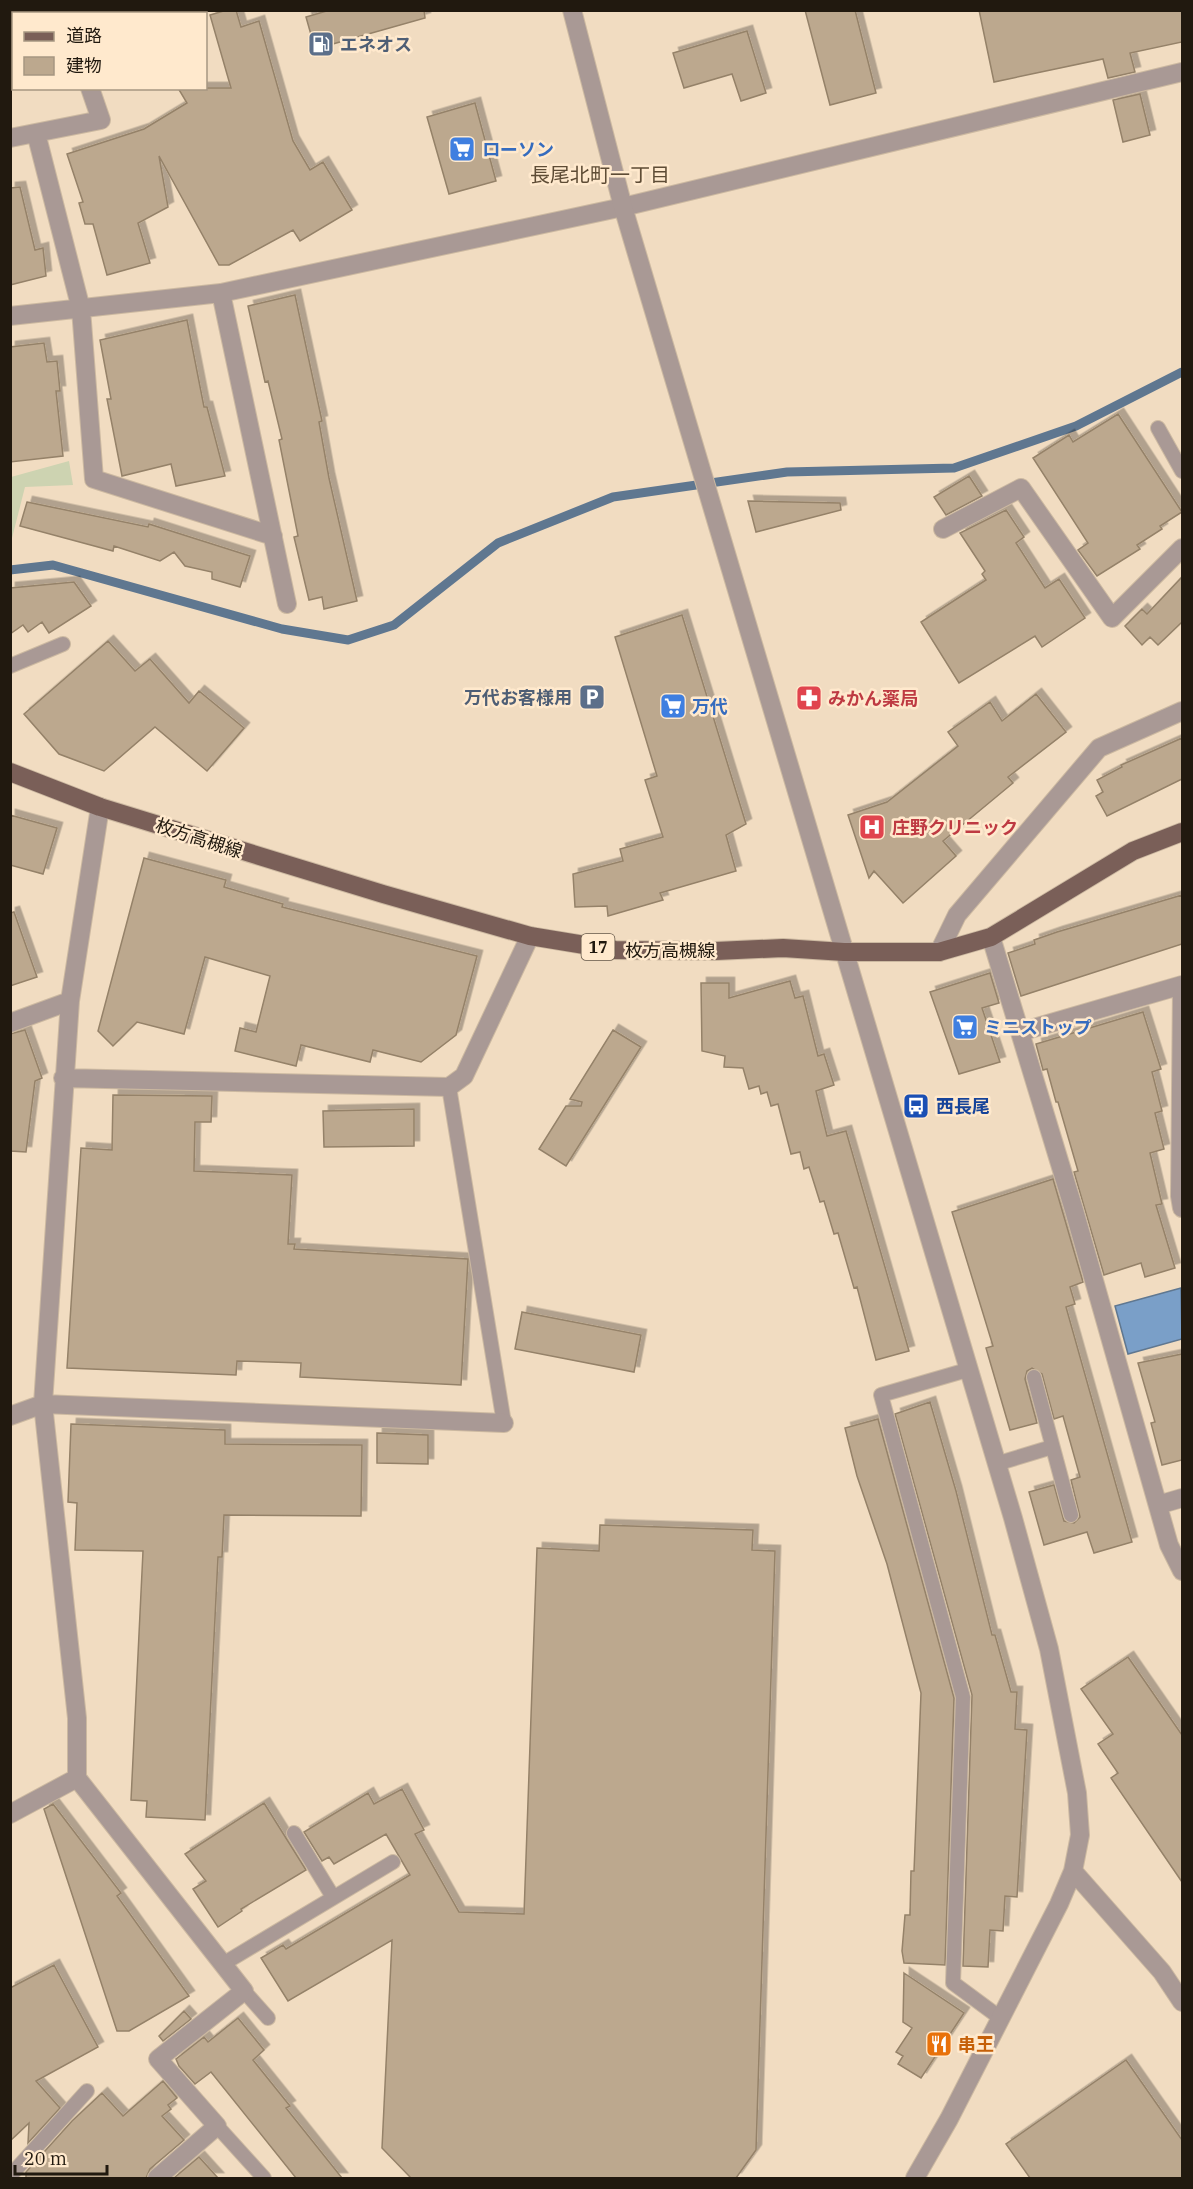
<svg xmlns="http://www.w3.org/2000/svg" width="1193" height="2189" font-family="'IBM Plex Serif','Noto Sans JP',serif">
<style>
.green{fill:#cdd3b1}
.water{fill:#7a9fc8;stroke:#5f7790;stroke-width:1.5}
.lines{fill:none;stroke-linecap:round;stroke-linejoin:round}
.stream{stroke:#5f7790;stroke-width:9}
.building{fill:#bca88e;stroke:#958269;stroke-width:1.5;filter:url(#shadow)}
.service-casing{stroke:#ccb9a1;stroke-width:16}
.minor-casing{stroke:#ccb9a1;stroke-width:20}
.tertiary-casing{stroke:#ccb9a1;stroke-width:20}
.primary-casing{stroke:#ccb9a1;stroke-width:20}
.service{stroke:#a99995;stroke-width:14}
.minor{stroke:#a99995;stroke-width:18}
.tertiary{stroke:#a99995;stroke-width:18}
.primary{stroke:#7a5f58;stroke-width:18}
.labels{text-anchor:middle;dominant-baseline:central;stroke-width:5;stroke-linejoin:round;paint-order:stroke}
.shield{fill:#ffe9cd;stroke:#645748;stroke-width:1.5}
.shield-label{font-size:16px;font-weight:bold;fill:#21190f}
.service-label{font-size:18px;font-weight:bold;fill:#4e5e75;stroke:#ffe9cd;text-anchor:start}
.shop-label{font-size:18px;font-weight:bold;fill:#366cbe;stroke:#ffe9cd;text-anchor:start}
.health-label{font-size:18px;font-weight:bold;fill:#be3a42;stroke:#ffe9cd;text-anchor:start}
.street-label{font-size:18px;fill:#21190f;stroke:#ffe9cd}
.transit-label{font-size:18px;font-weight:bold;fill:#164399;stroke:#ffe9cd;text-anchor:start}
.food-label{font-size:18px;font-weight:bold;fill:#c56008;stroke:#ffe9cd;text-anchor:start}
.neighbourhood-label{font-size:20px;fill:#5e4c35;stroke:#ffe9cd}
</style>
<defs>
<filter id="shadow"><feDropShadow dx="5.5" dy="-5.5" stdDeviation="0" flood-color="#0004"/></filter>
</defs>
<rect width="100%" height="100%" fill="#f1dcc1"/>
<path class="green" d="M69 461 73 485 25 487 11 542V477Z"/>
<path class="water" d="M1181 1288 1182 1339 1128 1354 1115 1306Z"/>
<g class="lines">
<path class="stream" d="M10 570 53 565 282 629 348 640 394 625 498 543 613 497 787 472 954 468 1076 426 1182 372"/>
</g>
<path class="building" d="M227 10H236L241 27 259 21 293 141 310 170 323 162 352 210 300 241 293 230 229 265H219L159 156 168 207 138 223 150 263 107 275 93 224H85L79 203 83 202 67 154 144 129 187 103 178 88H231L210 15Z
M330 10H424L425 18 315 49 306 17Z
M805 10H855L876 93 830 105Z
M979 10H1182V42L1130 53 1135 72 1108 78 1103 59 994 82Z
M747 31 766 93 741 101 732 74 684 88 673 53Z
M1140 94 1150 135 1123 142 1113 100Z
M475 103 496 181 449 194 427 117Z
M20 187 35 250 43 248 46 276 10 285V188Z
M295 295 322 421 319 422 329 478 357 601 324 609 322 597 309 600 294 537 298 536 279 440 282 439 268 381 265 382 248 306Z
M187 320 204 407H207L225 476 176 486 171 464 122 476 107 399H111L100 340Z
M44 343 47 362 57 361 60 391H56L63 456 10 462V347Z
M1118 414 1182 512 1160 526 1162 529 1137 545 1140 549 1097 576 1078 550 1088 543 1033 458 1069 435 1073 442Z
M969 476 982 496 946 515 934 497Z
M748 501 840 503 841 510 756 532Z
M27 502 148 527 149 524 250 556 240 587 212 579V572L185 566 174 552 160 561 114 546 113 551 20 526Z
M1006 510 1024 537 1016 543 1045 588 1059 579 1085 618 1042 647 1035 636 959 683 921 622 986 580 982 574 985 571 960 533Z
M1182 577V622L1158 645 1150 637 1142 645 1125 626 1142 609 1147 614Z
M74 582 91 606 49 633 42 622 28 632 23 625 10 634V588Z
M682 615 746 824 726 835 736 871 660 893 663 900 608 916 607 906 575 907 573 874 623 861 620 849 663 837 645 780 657 776 615 637Z
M108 641 135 671 150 659 189 703 199 691 244 728 207 771 155 727 104 771 59 754 24 714Z
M1036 694 1066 732 1008 777 1013 783 943 841 956 856 903 903 874 871 869 878 848 815 887 802 958 746 948 732 990 702 1002 721Z
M1182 738V779L1107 816 1096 796 1103 792 1097 780 1122 767 1121 765Z
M10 815 57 828 43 874 10 865Z
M144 858 226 880 224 887 283 904 282 907 477 956 456 1035 421 1062 373 1050 370 1062 301 1045 296 1066 235 1051 240 1028 256 1032 270 976 205 957 184 1034 137 1022 113 1046 98 1031Z
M1182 895V944L1021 996 1008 953 1035 944 1034 940 1057 932Z
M14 912 37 977 10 986V913Z
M990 973 999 1003 982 1008 1000 1062 959 1074 930 992Z
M790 981 795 998 803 996 818 1056 824 1054 834 1085 816 1091 827 1136 846 1131 909 1351 876 1360 857 1287 854 1288 838 1233 834 1234 824 1201 820 1202 809 1167 804 1169 800 1152 791 1154 778 1104 771 1106 767 1092 761 1094 759 1086 749 1089 743 1068 724 1067 725 1056 702 1051 701 983H729V998Z
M1143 1012 1161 1069 1152 1072 1162 1111 1155 1113 1164 1149 1150 1153 1162 1204 1156 1205 1175 1268 1145 1277 1141 1263 1104 1275 1074 1172 1078 1171 1058 1102H1056L1047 1069 1043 1070 1036 1044Z
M25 1030 42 1078 35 1081 26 1152 10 1151V1034Z
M613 1030 641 1047 566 1166 539 1149 566 1106H581L582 1102 570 1099Z
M113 1095 212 1096 211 1122H195L194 1171 292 1175 288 1244H295L294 1249 468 1259 461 1385 300 1377 301 1363 237 1361 236 1375 67 1368 81 1148 112 1150Z
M414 1109V1146L324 1147 323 1111Z
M1053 1179 1083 1282 1070 1287 1075 1304 1066 1307 1132 1542 1094 1553 1087 1532 1044 1545 1029 1492 1054 1485 1064 1521 1074 1523 1080 1517 1071 1480 1080 1477 1063 1416 1054 1419 1042 1374 1032 1368 1027 1371 1025 1379 1037 1423 1010 1430 986 1348 993 1346 952 1212Z
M522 1312 641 1335 634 1372 515 1349Z
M1182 1354V1460L1162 1465 1151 1423 1155 1422 1138 1363Z
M930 1402 956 1491 992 1635H995L1011 1692H1017L1015 1729 1027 1730 1017 1897 1005 1896 1003 1931 990 1930 988 1967 963 1966 972 1695 895 1414Z
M878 1419 954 1698 945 1965 904 1963 902 1951 905 1915H910L911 1871H914L921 1693 887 1564 857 1476 845 1428Z
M71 1424 225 1430V1444L362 1445 361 1516 224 1515 222 1557H218L205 1820 146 1817 147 1801 131 1800 143 1551 75 1550 77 1503 68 1502Z
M377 1433 428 1435V1464L377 1463Z
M600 1525 753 1530 752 1550 775 1551 756 2150 736 2178H411L382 2148 392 1940 288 2001 261 1958 283 1945 286 1949 410 1875 386 1834 334 1864 329 1857 322 1861 304 1832 368 1793 374 1804 402 1789 424 1830 415 1834 459 1912 524 1914 537 1548 599 1551Z
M1128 1657 1182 1735V1882L1111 1778 1118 1773 1098 1744 1113 1734 1081 1689Z
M264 1803 306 1870 241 1909 242 1911 218 1927 193 1889 206 1881 185 1854Z
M53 1804 121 1893 117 1896 189 1996 129 2031H117L44 1809Z
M54 1965 98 2047 36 2081 60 2108 28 2143 29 2123 10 2141V1988Z
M904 1973 964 2013 921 2078 898 2064 903 2056 896 2052 912 2028 903 2022Z
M184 2011 191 2019 163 2041 159 2036Z
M238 2018 264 2050 253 2060 290 2106 286 2108 342 2178H296L211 2072 195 2084 179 2066 176 2059 204 2037 208 2042Z
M1126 2060 1182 2140V2178H1030L1006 2144Z
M163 2081 177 2098 168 2105 171 2109 162 2116 184 2140 150 2169 146 2178H26V2172L72 2121 102 2093 123 2116Z
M199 2157 218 2178H174Z"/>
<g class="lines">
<defs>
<path id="service" d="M1158 428 1182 471
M10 666 63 644
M449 1087 504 1423
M967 1370 881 1395 963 1697 953 1983 999 2017
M1034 1377 1071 1515
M996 1464 1052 1447
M294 1833 333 1897
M223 1964 393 1862
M244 1991 268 2018
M217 2126 264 2178
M10 2176 87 2091"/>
<path id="minor" d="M36 133 81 309 94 479 273 536
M10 138 101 120 90 88
M221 293 287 604
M10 316 221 293 623 207 1182 72
M943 529 1021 488 1112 618 1182 548
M100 807 70 1001 43 1404 77 1718V1778L244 1991 158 2059 217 2126 157 2178
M991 937 1074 1210 1169 1545 1182 1571
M939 952 957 915 1099 748 1182 711
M1182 986 1180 1196 1182 1208
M10 1023 70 1001
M1020 1032 1182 985
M63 1078 449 1087 464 1076 530 936
M10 1416 43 1404 504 1423
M1158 1505 1182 1498
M10 1814 77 1778"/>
<path id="tertiary" d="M572 10 623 207 1013 1518 1049 1649 1077 1793 1080 1835 1073 1871 1059 1904 949 2119 915 2178
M45 14 56 10
M10 22H14
M1073 1871 1162 1972 1182 2002"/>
<path id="primary" d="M10 772 100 807 383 894 530 936 615 950 716 951 783 948 844 952H939L991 937 1133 851 1182 832"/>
</defs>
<use href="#service" class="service-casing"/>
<use href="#minor" class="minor-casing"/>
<use href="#tertiary" class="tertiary-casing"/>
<use href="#primary" class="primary-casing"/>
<use href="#service" class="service"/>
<use href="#minor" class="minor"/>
<use href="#tertiary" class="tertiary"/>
<use href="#primary" class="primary"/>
</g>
<defs>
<symbol id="fuel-square" viewBox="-11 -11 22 22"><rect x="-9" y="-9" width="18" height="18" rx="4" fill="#5c6f8a" stroke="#ffe9cd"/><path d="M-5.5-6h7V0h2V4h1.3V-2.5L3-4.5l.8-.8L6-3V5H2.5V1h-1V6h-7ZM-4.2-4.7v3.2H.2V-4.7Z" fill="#fff"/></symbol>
<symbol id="supermarket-square" viewBox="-11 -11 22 22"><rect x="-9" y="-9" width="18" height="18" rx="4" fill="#3f7fe0" stroke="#ffe9cd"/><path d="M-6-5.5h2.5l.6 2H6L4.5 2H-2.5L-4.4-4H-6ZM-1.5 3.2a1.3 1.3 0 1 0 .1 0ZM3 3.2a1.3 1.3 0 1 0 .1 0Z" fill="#fff"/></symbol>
<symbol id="parking-square" viewBox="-11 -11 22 22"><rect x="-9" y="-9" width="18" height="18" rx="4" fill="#5c6f8a" stroke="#ffe9cd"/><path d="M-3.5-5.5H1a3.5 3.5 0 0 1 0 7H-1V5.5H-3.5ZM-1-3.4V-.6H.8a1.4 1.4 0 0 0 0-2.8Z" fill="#fff"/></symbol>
<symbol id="pharmacy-square" viewBox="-11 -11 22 22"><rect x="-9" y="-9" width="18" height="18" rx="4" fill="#e0444e" stroke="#ffe9cd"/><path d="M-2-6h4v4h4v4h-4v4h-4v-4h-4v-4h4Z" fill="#fff"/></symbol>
<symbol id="hospital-square" viewBox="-11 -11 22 22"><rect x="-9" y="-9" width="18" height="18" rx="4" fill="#e0444e" stroke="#ffe9cd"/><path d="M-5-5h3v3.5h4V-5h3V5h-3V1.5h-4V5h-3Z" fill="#fff"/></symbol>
<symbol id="bus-square" viewBox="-11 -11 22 22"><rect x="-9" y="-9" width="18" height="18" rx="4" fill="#1a4fb4" stroke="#ffe9cd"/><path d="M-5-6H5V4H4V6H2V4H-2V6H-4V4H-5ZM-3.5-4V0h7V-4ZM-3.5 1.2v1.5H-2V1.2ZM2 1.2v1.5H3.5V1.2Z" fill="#fff"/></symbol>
<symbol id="restaurant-square" viewBox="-11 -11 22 22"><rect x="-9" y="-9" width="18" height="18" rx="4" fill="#e8710a" stroke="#ffe9cd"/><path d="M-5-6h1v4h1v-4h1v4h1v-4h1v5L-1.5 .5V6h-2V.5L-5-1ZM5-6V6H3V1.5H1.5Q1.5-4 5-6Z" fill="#fff"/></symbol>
</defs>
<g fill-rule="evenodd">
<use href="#fuel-square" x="306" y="29" width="30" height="30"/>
<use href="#supermarket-square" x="447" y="134" width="30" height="30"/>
<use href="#parking-square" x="577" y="682" width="30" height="30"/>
<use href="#pharmacy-square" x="794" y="683" width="30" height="30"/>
<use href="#supermarket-square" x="658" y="691" width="30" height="30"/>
<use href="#hospital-square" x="857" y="812" width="30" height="30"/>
<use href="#supermarket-square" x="950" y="1012" width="30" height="30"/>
<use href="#bus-square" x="901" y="1091" width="30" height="30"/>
<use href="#restaurant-square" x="924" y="2029" width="30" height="30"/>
</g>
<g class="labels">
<rect class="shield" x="581.5" y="934" width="33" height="26" rx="4.5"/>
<g class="shield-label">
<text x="598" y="947">17</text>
</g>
<g class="service-label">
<text x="340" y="44">エネオス</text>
<text x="572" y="697" text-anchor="end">万代お客様用</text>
</g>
<g class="shop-label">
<text x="482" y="149">ローソン</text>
<text x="692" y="706">万代</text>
<text x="984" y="1027">ミニストップ</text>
</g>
<g class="health-label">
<text x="828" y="698">みかん薬局</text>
<text x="892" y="827">庄野クリニック</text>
</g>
<g class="street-label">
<text transform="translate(199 838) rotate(18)">枚方高槻線</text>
<text x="670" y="950">枚方高槻線</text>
</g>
<g class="transit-label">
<text x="936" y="1106">西長尾</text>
</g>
<g class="food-label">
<text x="958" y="2044">串王</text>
</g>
<g class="neighbourhood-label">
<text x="600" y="174">長尾北町一丁目</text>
</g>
</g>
<rect width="1193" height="2189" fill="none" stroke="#21190f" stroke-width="24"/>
<rect x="12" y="12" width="195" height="78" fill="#ffe9cd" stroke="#a69681" stroke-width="1.5"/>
<rect x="24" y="32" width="30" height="9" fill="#7a5f58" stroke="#a69681" stroke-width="1.5"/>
<text x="66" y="42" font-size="18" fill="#21190f">道路</text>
<rect x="24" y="57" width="30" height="18" fill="#bca88e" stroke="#a69681" stroke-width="1.5"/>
<text x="66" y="72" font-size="18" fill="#21190f">建物</text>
<path d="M15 2165v9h92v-9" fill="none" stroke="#21190f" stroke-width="3"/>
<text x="24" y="2165" font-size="18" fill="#21190f" stroke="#ffe9cd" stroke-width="4.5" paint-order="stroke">20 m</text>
</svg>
